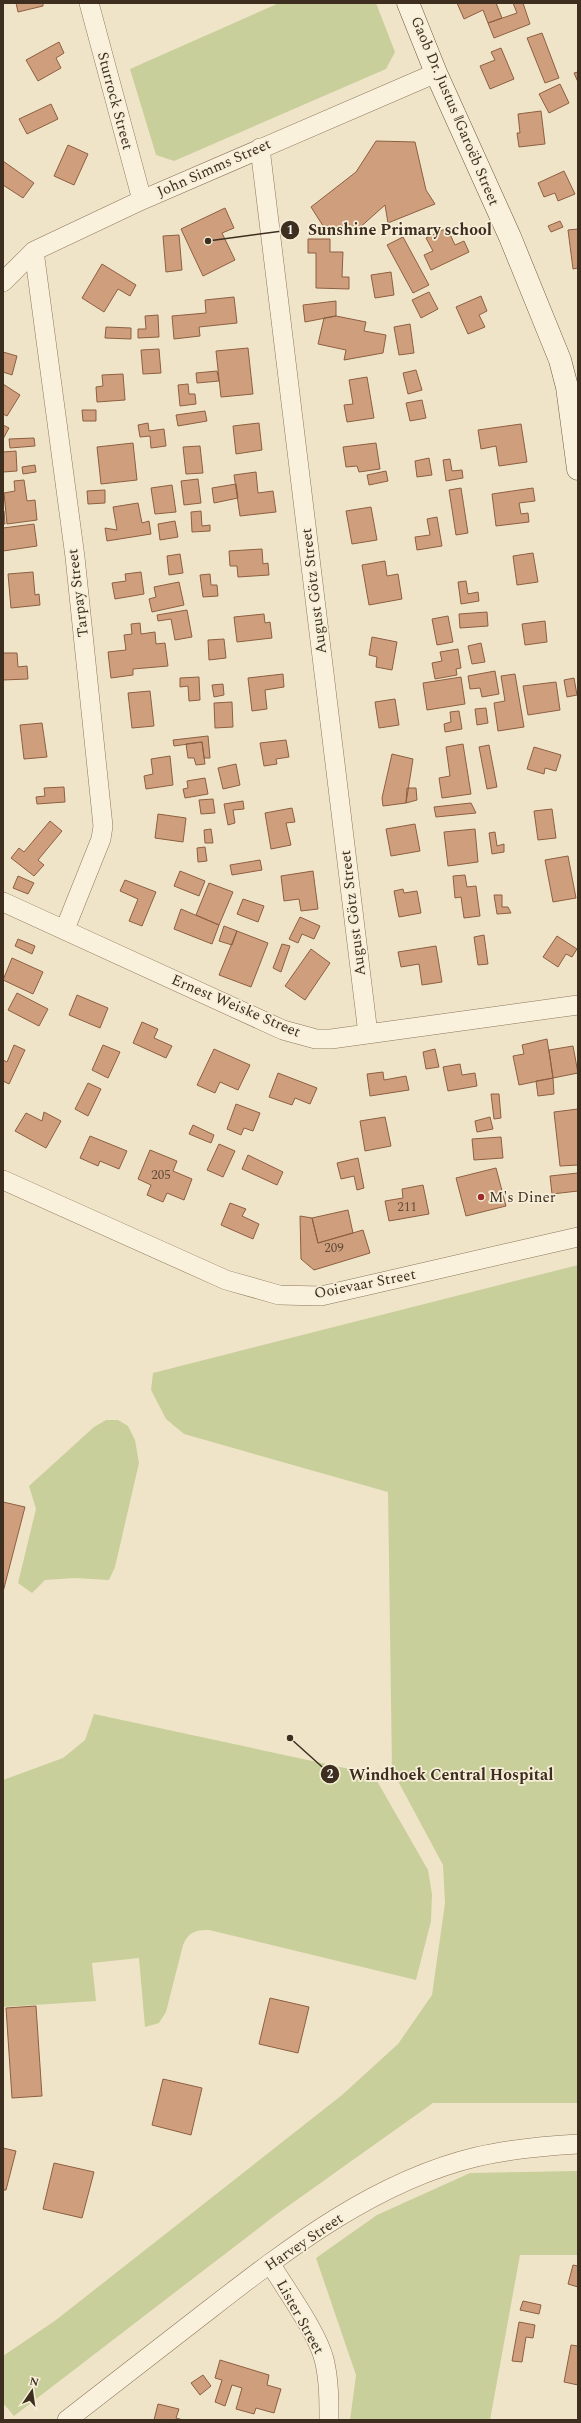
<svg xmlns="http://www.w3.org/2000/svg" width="581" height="2423" font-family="Spectral,serif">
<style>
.green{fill:#c9cf9b}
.building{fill:#cf9f7d;stroke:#8d5f41}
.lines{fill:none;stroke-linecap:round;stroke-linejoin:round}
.street-casing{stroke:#8d765c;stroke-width:20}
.secondary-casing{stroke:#6f573f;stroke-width:23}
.street{stroke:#faf1dc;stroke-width:19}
.secondary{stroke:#faf1dc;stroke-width:22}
.poi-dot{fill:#9e2a2b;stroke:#f7eed8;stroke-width:1.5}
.labels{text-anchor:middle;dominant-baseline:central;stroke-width:3.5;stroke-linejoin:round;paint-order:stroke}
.number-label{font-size:13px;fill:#624a37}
.street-label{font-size:15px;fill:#3d2e20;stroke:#f7eed8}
.poi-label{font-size:15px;fill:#3d2e20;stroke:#f7eed8;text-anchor:start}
.leader{fill:none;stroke:#3d2e20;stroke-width:1.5}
.callout-dot{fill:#3d2e20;stroke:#f7eed8;stroke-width:1.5}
.mark-label{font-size:12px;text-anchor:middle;font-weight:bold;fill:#fff}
.callout-label{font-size:16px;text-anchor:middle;font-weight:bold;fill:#3d2e20;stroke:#f7eed8;stroke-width:3.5;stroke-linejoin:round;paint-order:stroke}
</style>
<rect width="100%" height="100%" fill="#f0e4c8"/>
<path class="green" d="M279 3H376L395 52 386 69 174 161 156 155 130 69Z
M578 1265V2103H433L277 2214 14 2416 3 2403V2356L56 2320 342 2095 398 2044 432 1995 445 1903 443 1865 392 1770 388 1492 184 1434 166 1419 151 1390 153 1373Z
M106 1420H118L128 1426 135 1440 139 1463 115 1567 109 1580 75 1578 45 1580 32 1593 18 1583 36 1509 29 1486 94 1427Z
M94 1714 373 1774 428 1870 432 1894 431 1921 416 1980 209 1930C195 1930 189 1932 183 1945L166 2012 159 2023 145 2027 139 1958 92 1963 96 2001 3 2007V1780L63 1758 85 1740Z
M578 2171V2255H520L490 2420H350L356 2375 316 2258 377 2215 470 2173Z"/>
<path class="building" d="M16 3H43V6L18 12Z
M457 3H496L502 18 488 23 483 10 464 19Z
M513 3H523L530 24 494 38 488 23 517 13Z
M542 33 559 78 545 83 527 38Z
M59 42 64 53 56 58 61 68 38 81 26 60Z
M501 48 514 79 490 89 480 66 495 60 491 52Z
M578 72V82L574 73Z
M560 84 569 103 549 113 539 94Z
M51 104 58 119 27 134 19 119Z
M541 111 545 144 519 147 517 133H520L518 114Z
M376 141 415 142 426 190 435 204 388 223 385 205 357 230 325 229 311 207 356 172Z
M68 145 88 154 74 185 54 176Z
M3 161 34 183 23 198 3 185Z
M564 171 575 194 558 201 555 193 544 197 538 183Z
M225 208 234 228 222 233 235 260 203 276 181 229Z
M560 221 563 227 551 232 548 226Z
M447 228 455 245 464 241 469 252 431 270 424 255 433 251 426 238Z
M578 229V268L573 269 568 230Z
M179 235 182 270 166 272 163 236Z
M403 237 429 285 413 293 387 245Z
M308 239H330V252H343L342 277H349V289L316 288V253H308Z
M102 264 136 285 130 296 118 289 104 312 82 298Z
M391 272 394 295 375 298 371 275Z
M429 292 438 309 421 318 412 300Z
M481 296 487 311 479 315 485 327 468 334 456 307Z
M234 297 237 323 199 327 200 336 174 339 172 316 206 313 205 300Z
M336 301V316L305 322 303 305Z
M158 315 159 337 138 338V329H146L145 316Z
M336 316 366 322 364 331 386 335 383 353 344 360 346 350 318 344 324 318Z
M410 324 414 353 399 355 394 327Z
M106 327 131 328V339L105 338Z
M248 348 253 394 221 397 216 351Z
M159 349 161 373 143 374 141 350Z
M3 352 17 356 12 375 3 372Z
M416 370 422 390 408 394 403 373Z
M217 371 219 381 197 383 196 373Z
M123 374 125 400 97 402 96 387 103 386 102 375Z
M367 377 374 418 347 422 344 405 353 404 349 380Z
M3 384 20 395 7 416 3 414Z
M188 384 189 394H195L196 404 180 406 178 385Z
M422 400 426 418 410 421 406 403Z
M82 410H96V421H83Z
M205 411 207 421 178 426 176 415Z
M148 423 149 431 164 429 166 446 151 448 150 436 140 437 138 425Z
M259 423 262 450 236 454 233 426Z
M521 424 527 462 499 466 496 446 481 449 478 430Z
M3 425 9 428 3 439Z
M34 438 35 446 10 448 9 439Z
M133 443 137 480 101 484 97 447Z
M376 443 380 469 359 472 357 466 346 467 343 447Z
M200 446 203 473 186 474 183 447Z
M16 451 17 471 3 472V452Z
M429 458 432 475 417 477 415 461Z
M450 459 452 471 462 470 463 478 446 481 443 460Z
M35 465 36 472 23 474 22 467Z
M386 471 388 481 369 485 367 475Z
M256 472 258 493 273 491 276 512 240 516 234 475Z
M198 479 201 503 184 505 181 481Z
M24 480 27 501 35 500 37 520 7 524 4 493 15 491 14 481Z
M236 484 238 498 214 503 212 488Z
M172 485 176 512 155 514 151 488Z
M461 488 468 533 456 535 449 490Z
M533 488 535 501 519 503 521 514 528 513 529 522 496 526 492 494Z
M105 490V503L88 504 87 491Z
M138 503 142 523 149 521 151 534 107 541 105 528 117 530 113 507Z
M371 507 377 540 352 544 346 511Z
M3 511H4L5 524H3Z
M201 511 202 526 210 525V531L192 532 191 512Z
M437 517 442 546 417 550 415 537 430 535 427 519Z
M175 521 178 537 160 540 158 524Z
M34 524 37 546 3 551V528Z
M262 549 263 564 268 563 269 575 238 577 237 566H230L229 551Z
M533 553 538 582 517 585 513 556Z
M180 554 183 573 169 575 167 556Z
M385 561 387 576 398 574 402 599 369 605 362 565Z
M33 572 35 595 39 594 40 605 11 608 8 574Z
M141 572 144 594 115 599 112 583 126 581 125 574Z
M210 574 211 585H217L218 596 203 597 200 575Z
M466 581 468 594 478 592 479 601 461 604 458 582Z
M179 582 184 605 152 612 149 599 156 597 154 587Z
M187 610 192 637 175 640 171 619 158 621 157 615Z
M487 612 488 626 460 628 459 614Z
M264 614 265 623 270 622 272 638 237 642 234 617Z
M448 616 453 642 437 645 432 619Z
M545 621 547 642 525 645 522 624Z
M140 623 141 634 155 632 156 644 165 643 168 666 133 669V675L111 678 108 652 126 650 124 635 132 634 131 624Z
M372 637 397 642 392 670 376 667 377 657 369 655Z
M224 639 226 658 209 660 208 640Z
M481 643 485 662 472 664 468 646Z
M458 649 461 668 456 669 457 675 435 679 432 663 442 661 440 652Z
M3 653H17L18 667 27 666 28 679 3 680Z
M495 671 499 694 482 697 480 688 470 689 468 676Z
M283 674 284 687 265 690 267 709 252 711 248 678Z
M515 674 524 727 498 731 494 703 505 701 501 676Z
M199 677 200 700 189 701 188 686 180 687V678Z
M461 677 465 704 427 710 423 683Z
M574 678 577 695 567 697 564 680Z
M556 682 560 710 528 715 523 686Z
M223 684 224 695 214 697 212 685Z
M150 691 154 726 132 728 128 693Z
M395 699 399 725 379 728 375 702Z
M232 702 233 727 215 728 214 703Z
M486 708 488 723 477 725 475 709Z
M459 711 462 729 445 732 444 724 451 722 450 712Z
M42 723 47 757 24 759 20 725Z
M208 736 210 758H204L202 742 174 746 173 740Z
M286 740 289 757 276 759 277 764 264 766 260 743Z
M202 742 205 764 196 765 194 758H188L186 744Z
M463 744 471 794 442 798 439 778 450 776 446 747Z
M489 745 497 787 487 789 479 747Z
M534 747 561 755 556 771 545 768 544 774 527 769Z
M392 754 413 759 406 803 383 806 382 798Z
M170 756 173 785 146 789 144 776 153 774 151 759Z
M236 764 240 785 223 789 218 768Z
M205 778 208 794 185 798 183 789 188 788 187 781Z
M64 787 65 802 37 804 36 797 45 796 44 788Z
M407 788H416L417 800 406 803Z
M213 799 215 813 201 814 199 800Z
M243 801 244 809 233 810 235 823 228 825 224 804Z
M471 803 476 813 436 817 434 807Z
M292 808 295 822 286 823 291 845 271 849 265 813Z
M552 809 556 838 538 840 534 811Z
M158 814 186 818 183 842 155 838Z
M50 821 62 831 38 860 44 865 34 876 11 858 19 848 24 852Z
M415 824 420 851 391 856 386 829Z
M211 829 213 843H205L204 830Z
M475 829 478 862 448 866 444 832Z
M495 832 497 846 504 844V852L492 854 489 833Z
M205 847 207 861 198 862 197 848Z
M568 856 576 898 553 902 545 860Z
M260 860 262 870 232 875 230 865Z
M180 871 205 881 199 896 174 886Z
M313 871 318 909 301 911 299 899 284 901 281 876Z
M465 875 467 887 476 886 480 916 464 918 461 897 455 898 453 876Z
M18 876 34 883 28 894 13 888Z
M125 880 156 892 142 926 129 921 138 899 120 891Z
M209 883 233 892 219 925 196 915Z
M403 889 404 893 417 891 421 913 399 917 394 891Z
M494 895H502V907H508L511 913 497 914Z
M243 899 264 906 258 922 237 914Z
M181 909 219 925 212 944 174 929Z
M300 917 320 926 314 939 302 934 298 943 289 939Z
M224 926 237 931 232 945 219 941Z
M237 931 268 943 251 987 219 975Z
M484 935 488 964 478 965 474 937Z
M557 936 577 949 572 957 566 954 558 967 543 957Z
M18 939 35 946 32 954 15 946Z
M282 944 290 946 281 972 273 968Z
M436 946 442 982 422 985 419 964 401 967 398 952Z
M311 949 330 963 305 1000 285 986Z
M12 958 43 972 33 994 3 980Z
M17 993 48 1009 39 1026 8 1010Z
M77 995 108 1008 100 1028 69 1015Z
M142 1022 158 1029 154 1038 172 1046 166 1058 133 1043Z
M547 1039 553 1078 519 1085 513 1056 524 1054 522 1045Z
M14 1045 25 1050 9 1084 3 1081V1060L7 1062Z
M103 1045 120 1052 108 1078 92 1070Z
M573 1046 578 1073 553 1078 549 1050Z
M214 1049 250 1065 238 1090 220 1082 215 1093 197 1085Z
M435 1049 439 1067 426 1069 423 1052Z
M460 1064 462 1075 475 1073 477 1086 448 1091 443 1067Z
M383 1072 384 1080 406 1076 409 1090 370 1096 367 1074Z
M278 1073 317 1088 310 1104 295 1098 292 1105 269 1097Z
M553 1078 554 1094 538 1096 536 1081Z
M88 1083 101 1089 88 1116 75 1109Z
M491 1094H499L501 1118 494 1119Z
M236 1104 260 1113 253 1131 244 1128 241 1135 227 1129Z
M578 1109V1165L560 1166 554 1112Z
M44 1112 61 1121 46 1148 15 1131 26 1113 42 1121Z
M385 1117 391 1146 365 1151 360 1121Z
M490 1117 493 1129 477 1132 475 1121Z
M193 1125 214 1135 211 1143 189 1134Z
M90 1136 127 1151 119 1169 100 1161 98 1166 80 1158Z
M501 1137 503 1158 474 1160 472 1139Z
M219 1144 235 1151 223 1177 207 1170Z
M150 1150 177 1161 173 1171 192 1179 184 1200 167 1193 163 1202 147 1195 151 1185 138 1179Z
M248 1155 283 1172 277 1185 242 1169Z
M358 1158 364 1188 357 1190 354 1176 341 1179 337 1163Z
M496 1168 506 1206 466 1216 456 1178Z
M578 1173V1191L552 1194 550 1176Z
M423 1185 429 1214 389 1221 385 1201 403 1198 402 1189Z
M230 1203 246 1209 242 1216 259 1224 253 1239 221 1225Z
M348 1210 353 1233 318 1243 312 1218Z
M300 1216 312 1218 318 1243 363 1230 370 1253 314 1270 301 1259Z
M3 1502 25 1507 3 1592Z
M270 1998 309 2007 298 2053 259 2044Z
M36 2006 42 2096 12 2098 6 2008Z
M163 2079 202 2088 191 2135 152 2125Z
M3 2148 16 2151 6 2190H3Z
M54 2163 94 2172 82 2218 43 2209Z
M573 2265 578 2266V2287L568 2284Z
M523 2301 541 2305 539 2314 520 2310Z
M519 2322 535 2325 533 2338 526 2337 522 2362 512 2361Z
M571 2345 578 2346V2385L564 2382Z
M220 2360 269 2375 267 2385 281 2389 274 2413 256 2408 254 2414 236 2409 242 2388 232 2385 225 2406 215 2402 222 2380 215 2378Z
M203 2375 211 2386 200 2395 191 2383Z
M158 2404 179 2409 176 2418 183 2420H154Z"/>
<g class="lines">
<defs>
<path id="street" d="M89 3 142 200
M260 148 368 1034
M34 251 75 557 103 826 101 839 65 929
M3 282 34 251 142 200 436 73
M3 902 283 1030 316 1039H331L578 1005
M3 1180 226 1280 279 1295 321 1296 578 1237
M270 2263C286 2290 316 2330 324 2359 329 2379 329 2400 329 2420
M67 2420C115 2383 162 2346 210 2309 290 2247 376 2181 476 2157 510 2149 544 2146 578 2144"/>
<path id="secondary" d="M408 3 436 73 510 237 560 360 567 387 578 469"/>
</defs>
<use href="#street" class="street-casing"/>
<use href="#secondary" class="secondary-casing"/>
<use href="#street" class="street"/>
<use href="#secondary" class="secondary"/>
</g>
<circle class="poi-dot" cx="481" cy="1197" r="4"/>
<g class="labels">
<g class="number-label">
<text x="161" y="1175">205</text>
<text x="407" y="1207">211</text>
<text x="334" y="1248">209</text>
</g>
<g class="street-label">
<text transform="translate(115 101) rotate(75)">Sturrock Street</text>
<text transform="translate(455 111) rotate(67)">Gaob Dr. Justus ǁGaroëb Street</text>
<text transform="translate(214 168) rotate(-24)">John Simms Street</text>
<text transform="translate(314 591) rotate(-97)">August Götz Street</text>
<text transform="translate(78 593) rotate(-97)">Tarpay Street</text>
<text transform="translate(353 913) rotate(-97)">August Götz Street</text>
<text transform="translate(236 1006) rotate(23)">Ernest Weiske Street</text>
<text transform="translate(365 1284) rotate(-11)">Ooievaar Street</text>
<text transform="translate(304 2242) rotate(-34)">Harvey Street</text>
<text transform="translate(300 2317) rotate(61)">Lister Street</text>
</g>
<g class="poi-label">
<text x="489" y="1197">M's Diner</text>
</g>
</g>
<path class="leader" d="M208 241L290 230M290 1738L330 1774"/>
<g class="callout-dot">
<circle cx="208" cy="241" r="4"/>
<circle cx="290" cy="1738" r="4"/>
<circle cx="290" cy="230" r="10"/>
<circle cx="330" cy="1774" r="10"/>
</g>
<g class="mark-label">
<text x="290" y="234">1</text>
<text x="330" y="1778">2</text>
</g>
<g class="callout-label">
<text x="400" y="235">Sunshine Primary school</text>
<text x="451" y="1780">Windhoek Central Hospital</text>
</g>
<rect width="581" height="2423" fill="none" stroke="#3d2e20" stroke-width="8"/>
<g transform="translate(32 2391) rotate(13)" stroke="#f7eed8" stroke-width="3" paint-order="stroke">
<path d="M0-3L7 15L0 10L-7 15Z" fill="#3d2e20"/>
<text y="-6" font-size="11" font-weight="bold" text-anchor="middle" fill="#3d2e20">N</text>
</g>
</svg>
